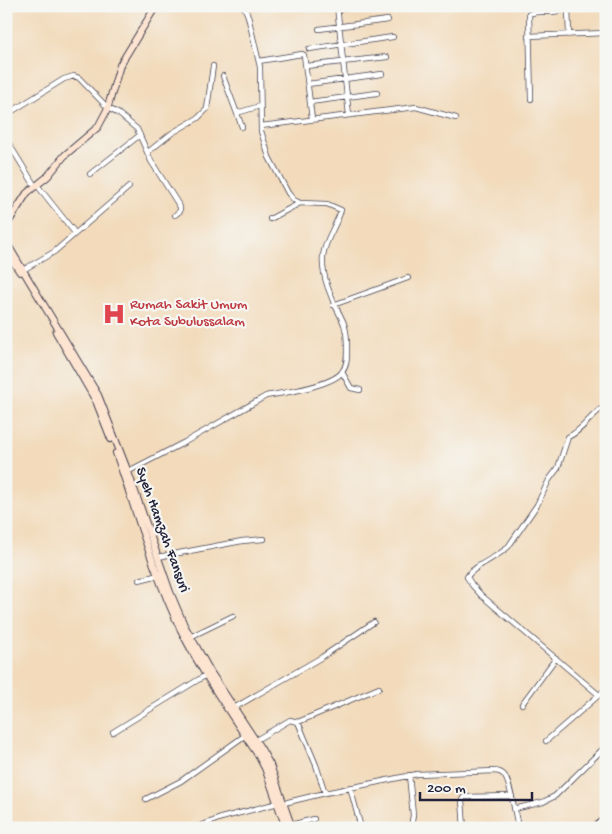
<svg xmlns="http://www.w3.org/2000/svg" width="612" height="834" font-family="'Gochi Hand',sans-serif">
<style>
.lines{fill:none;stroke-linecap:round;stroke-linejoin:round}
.street-casing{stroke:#413e4e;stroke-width:6}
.secondary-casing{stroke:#413e4e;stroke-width:8}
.street{stroke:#fff;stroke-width:4.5}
.secondary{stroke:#fde4d1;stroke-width:6}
.labels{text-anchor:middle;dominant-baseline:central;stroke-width:4.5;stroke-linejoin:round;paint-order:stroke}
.health-label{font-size:15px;fill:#be3a42;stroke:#f6f6f2;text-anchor:start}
.street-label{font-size:15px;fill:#22223b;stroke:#f6f6f2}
</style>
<rect width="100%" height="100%" fill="#f6f6f2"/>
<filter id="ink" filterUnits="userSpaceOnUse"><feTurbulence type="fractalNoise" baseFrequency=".02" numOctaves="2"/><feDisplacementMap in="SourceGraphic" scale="10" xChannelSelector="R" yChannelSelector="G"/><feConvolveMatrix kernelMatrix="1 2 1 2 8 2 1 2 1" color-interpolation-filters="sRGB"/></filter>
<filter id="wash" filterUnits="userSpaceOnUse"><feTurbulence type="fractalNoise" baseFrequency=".0096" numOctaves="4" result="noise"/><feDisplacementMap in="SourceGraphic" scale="20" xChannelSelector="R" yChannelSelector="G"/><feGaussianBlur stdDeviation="1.12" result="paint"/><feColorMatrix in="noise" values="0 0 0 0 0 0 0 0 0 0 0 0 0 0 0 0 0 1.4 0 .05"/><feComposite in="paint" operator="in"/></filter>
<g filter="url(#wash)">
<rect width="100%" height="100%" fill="#f2daba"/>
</g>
<g filter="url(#ink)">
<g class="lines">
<defs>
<path id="street" d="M337 6 349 115
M568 8 569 35
M338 9 360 6
M319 29 388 20
M528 36 606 33
M309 49 393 37
M259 61 302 54 304 55 312 119
M306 66 387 57
M223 76 242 127
M308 84 382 74
M531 99 529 14C543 8 553 17 571 6
M310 102 377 93
M237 113 260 106
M6 115 64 79 74 76 79 78 108 108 119 114 137 129 151 161 180 207V211L175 215
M261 126 416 107 456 118
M6 139 35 186
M148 152 172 133 198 118 207 109 213 66
M90 174 140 135
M37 185 75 233
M270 219 300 203
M23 270 54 252 129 187
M333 305 408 278
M342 372 351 388 360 390
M127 472 185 442 266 396C283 393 332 386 342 372 347 366 347 358 347 351 347 339 347 328 341 317 332 301 321 275 323 256 325 239 337 225 341 210L327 204 300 203 294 200 288 193 269 157 261 131 260 67 248 16 244 6
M158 557 242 541 264 539
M139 580 159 575
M190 637 233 616
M599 695 482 596 472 585 467 577C474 565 497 558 508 547L537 505 549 480 558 468 568 437C584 430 592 412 606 406
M522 704 556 658
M234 708 322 657 374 622
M298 722 316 765 325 793
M113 732 206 675
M256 740 290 720 298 722 379 688
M546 741 606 689
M409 775 413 815 411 828
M350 787 361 828
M146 799 181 781 247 734
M514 809 543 802 555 796 606 746
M291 825 314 819
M195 828 221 818 278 803H284L325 793 417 774 496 771C499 772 501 772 503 774 510 779 516 818 518 828
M464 828 462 800 464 797 512 796
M593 828 606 817"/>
<path id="secondary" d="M6 226 27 193 47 177 65 155 98 127 107 110 120 65 156 6
M6 242 98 395 128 472 170 592 184 625 211 673 261 749 270 765 292 828
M6 251 20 272
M56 332 96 401 111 439
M116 453C136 510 154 574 180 628 202 673 231 714 258 755L265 768 286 828"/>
</defs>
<use href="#street" class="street-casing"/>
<use href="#secondary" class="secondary-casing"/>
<use href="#street" class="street"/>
<use href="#secondary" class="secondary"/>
</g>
</g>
<defs>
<symbol id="hospital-bare" viewBox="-9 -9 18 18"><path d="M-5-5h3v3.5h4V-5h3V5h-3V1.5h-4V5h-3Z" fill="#e0444e" stroke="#f6f6f2" stroke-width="2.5" paint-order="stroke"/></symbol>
</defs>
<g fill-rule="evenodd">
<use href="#hospital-bare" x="98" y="298" width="32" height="32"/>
</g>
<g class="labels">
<g class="health-label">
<text x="130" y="305">Rumah Sakit Umum<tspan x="130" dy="17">Kota Subulussalam</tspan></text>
</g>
<g class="street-label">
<text transform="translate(162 530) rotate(70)">Syeh Hamzah Fansuri</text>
</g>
</g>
<rect width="612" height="834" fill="none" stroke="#f6f6f2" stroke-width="25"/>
<path d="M420 792v8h112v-8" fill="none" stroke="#22223b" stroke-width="2.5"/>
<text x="427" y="792" font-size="15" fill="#22223b" stroke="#f6f6f2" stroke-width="4" paint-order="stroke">200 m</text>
</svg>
